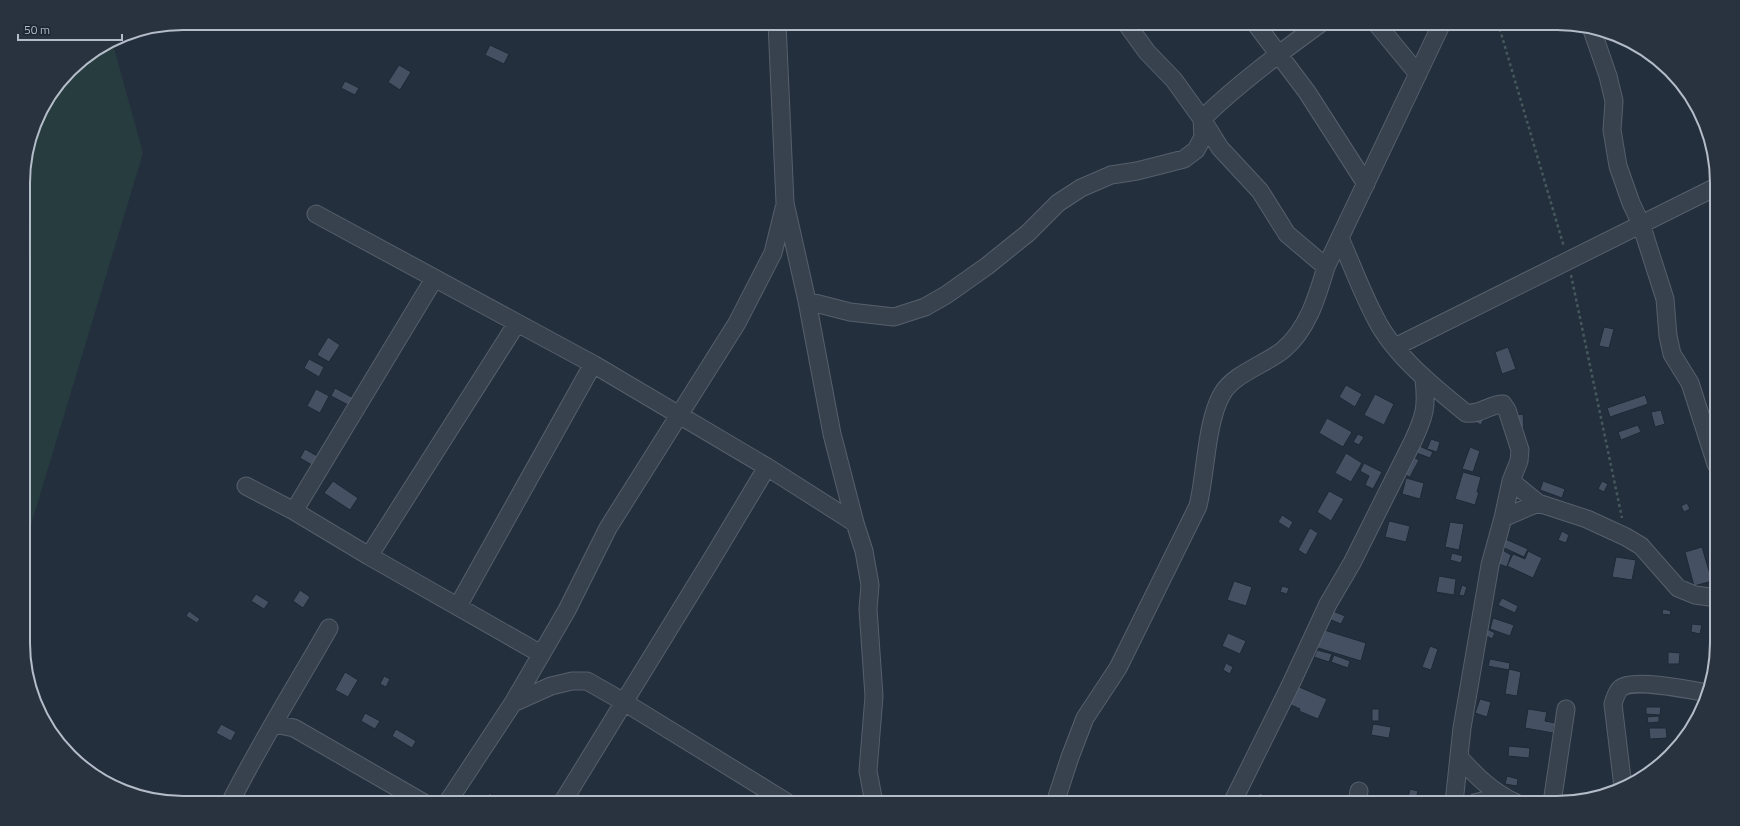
<svg xmlns="http://www.w3.org/2000/svg" width="1740" height="826" font-family="'Titillium Web',sans-serif">
<style>
.green{fill:#263c3f}
.building{fill:#455162;stroke:#1f2835}
.lines{fill:none;stroke-linecap:round;stroke-linejoin:round}
.minor-casing{stroke:#565f6c;stroke-width:19}
.path{stroke:#44595c;stroke-width:2.5;stroke-dasharray:3 3;stroke-linecap:butt}
.minor{stroke:#38414e;stroke-width:17}
.rim{fill:none;stroke:#b4bcc9;stroke-width:2}
</style>
<rect width="100%" height="100%" fill="#242f3e"/>
<path class="green" d="M112 41 143 153 24 548 23 172 40 112 77 63Z"/>
<path class="building" d="M490 45 509 54 504 64 485 55Z
M399 65 411 72 400 90 388 82Z
M345 81 359 88 355 95 341 88Z
M1604 327 1614 329 1609 348 1599 346Z
M328 337 340 345 329 362 317 355Z
M1508 347 1516 369 1502 374 1495 352Z
M309 359 324 367 319 377 304 368Z
M1346 385 1362 394 1355 407 1339 397Z
M335 388 357 400 352 407 331 396Z
M316 389 329 396 320 413 307 406Z
M1375 394 1394 404 1384 425 1364 415Z
M1645 395 1648 404 1610 417 1607 408Z
M1661 410 1665 424 1655 427 1651 412Z
M1479 414 1485 417 1481 425 1475 422Z
M1523 414 1524 427 1516 429 1515 415Z
M1327 418 1352 432 1343 447 1319 433Z
M1638 425 1641 432 1621 440 1618 432Z
M1358 434 1364 437 1359 445 1353 442Z
M1431 439 1440 442 1437 452 1427 449Z
M1417 445 1433 452 1430 458 1414 452Z
M1470 447 1480 451 1473 472 1462 469Z
M305 449 317 456 312 465 300 458Z
M1346 453 1362 463 1351 482 1335 473Z
M1407 454 1419 460 1410 477 1398 472Z
M1364 463 1382 472 1373 489 1365 485 1369 476 1360 471Z
M1463 472 1481 477 1477 492H1479L1475 505 1455 499Z
M1406 478 1424 483 1420 499 1402 494Z
M333 481 358 498 350 510 324 493Z
M1543 481 1565 489 1562 498 1540 490Z
M1602 481 1608 484 1604 492 1598 489Z
M1329 491 1344 499 1331 521 1317 512Z
M1687 503 1690 509 1684 512 1681 506Z
M1282 515 1293 522 1289 529 1278 522Z
M1389 521 1410 526 1406 542 1385 537Z
M1450 522 1464 524 1459 550 1445 547Z
M1310 528 1318 533 1306 555 1298 550Z
M1562 531 1569 535 1566 543 1558 540Z
M1503 538 1528 549 1524 557 1500 546Z
M1702 547 1712 581 1694 586 1685 552Z
M1499 548 1511 555 1507 567 1496 563Z
M1528 551 1542 558 1533 578 1507 566 1513 554 1525 559Z
M1452 553 1463 556 1461 563 1450 560Z
M1616 557 1636 560 1632 580 1612 577Z
M1439 576 1456 579 1454 595 1436 592Z
M1234 581 1252 587 1246 606 1227 600Z
M1462 585 1467 587 1464 596 1459 595Z
M1282 586 1289 588 1287 594 1280 592Z
M300 590 310 597 303 608 293 601Z
M256 594 269 602 264 609 251 601Z
M1502 598 1518 606 1515 613 1498 605Z
M1663 609 1671 611 1670 615 1662 614Z
M189 611 200 619 197 623 186 616Z
M1333 611 1345 616 1341 624 1329 619Z
M1493 618 1514 625 1510 636 1490 629Z
M1692 624 1702 625 1700 634 1691 632Z
M1321 629 1366 643 1361 661 1315 647Z
M1487 629 1495 633 1492 639 1485 635Z
M1228 633 1246 641 1240 654 1222 646Z
M1430 646 1438 649 1431 670 1422 667Z
M1317 650 1332 654 1329 662 1314 657Z
M1668 652 1680 653 1679 664H1668Z
M1334 655 1350 661 1348 668 1331 662Z
M1490 659 1510 663 1509 670 1488 666Z
M1226 663 1233 667 1230 674 1223 670Z
M1509 669 1521 672 1517 696 1505 694Z
M345 672 358 680 348 697 335 690Z
M384 676 390 679 386 687 380 684Z
M1297 686 1327 699 1318 719 1299 711 1300 709 1289 704Z
M1480 699 1491 702 1487 717 1475 713Z
M1646 707H1661L1660 715 1646 714Z
M1372 709H1379V721H1372Z
M1528 709 1547 712 1545 721 1555 723 1553 733 1525 728Z
M365 713 380 721 375 729 361 721Z
M1659 716V722L1648 723 1647 717Z
M221 724 236 732 231 741 216 733Z
M1373 724 1391 727 1389 738 1371 735Z
M1649 728H1666L1667 738 1650 739Z
M396 729 416 741 412 748 392 736Z
M1509 746 1530 748 1529 758 1508 756Z
M1507 776 1518 779 1517 786 1505 784Z
M1410 789 1418 791 1416 799 1408 798Z
M399 790 410 797 406 803H391Z
M489 793 503 801 502 803H484Z
M1259 793 1277 799 1276 803H1256Z
M1402 799 1420 802V803H1401Z"/>
<g class="lines">
<defs>
<path id="minor" d="M777 23 785 203 807 301 832 434 855 523 864 551 870 585 868 609 874 696 868 771 874 803
M1126 23 1147 52 1174 80 1202 119 1220 148 1260 191 1287 234 1326 267
M1255 23 1307 92 1366 184
M1376 23 1418 74
M1592 30 1608 76 1614 101 1612 130 1618 166 1631 203 1641 224 1665 299 1668 336 1672 354 1690 383 1716 464
M316 214 593 364 767 467 855 523
M1340 238C1352 265 1362 293 1376 319 1394 355 1435 388 1466 413 1480 415 1490 404 1503 404L1507 410 1520 450 1519 461 1511 481 1503 518 1490 565 1462 728 1454 803
M807 301 850 312 894 317 925 307 946 295 987 266 1028 233 1058 203 1081 188 1111 175 1137 171 1184 159 1196 150 1203 137 1202 119C1239 83 1280 53 1321 23
M1395 347 1716 187
M1511 481 1538 503 1587 519 1626 537 1641 546 1678 588 1695 595 1717 598
M246 486 294 511 369 556 541 654
M294 511 434 279
M1503 518 1538 503
M369 556 517 323
M458 606 593 364
M513 703 551 686 572 681H587L624 702 788 803
M274 724 294 728 424 803
M1459 757C1476 776 1492 792 1516 803
M1623 787 1613 704C1615 698 1616 692 1621 688 1632 678 1691 690 1707 693
M230 803C260 743 296 686 329 628
M447 803 513 703 567 610 608 528 737 323 773 253 784 208
M562 803 710 562 767 467
M1055 803 1070 757 1085 718 1118 668 1198 506C1206 473 1206 422 1222 394 1233 374 1266 364 1283 350 1308 329 1317 297 1326 267L1442 23
M1232 803 1289 688 1328 604 1352 563 1413 441C1425 415 1427 407 1424 379
M1357 803 1359 791
M1475 803 1501 796
M1552 803 1566 709"/>
</defs>
<use href="#minor" class="minor-casing"/>
<path class="path" d="M1498 23 1564 247
M1571 275 1622 518"/>
<use href="#minor" class="minor"/>
</g>
<path d="M0 0H1740V826H0ZM183 30H1557A153 153 0 0 1 1710 183V643A153 153 0 0 1 1557 796H183A153 153 0 0 1 30 643V183A153 153 0 0 1 183 30Z" fill="#29323f" fill-rule="evenodd"/>
<path class="rim" d="M183 30H1557A153 153 0 0 1 1710 183V643A153 153 0 0 1 1557 796H183A153 153 0 0 1 30 643V183A153 153 0 0 1 183 30Z"/>
<path d="M18 34v6h104v-6" fill="none" stroke="#b4bcc9" stroke-width="2"/>
<text x="24" y="34" font-size="12" fill="#b4bcc9" stroke="#1d2633" stroke-width="3" paint-order="stroke">50 m</text>
</svg>
